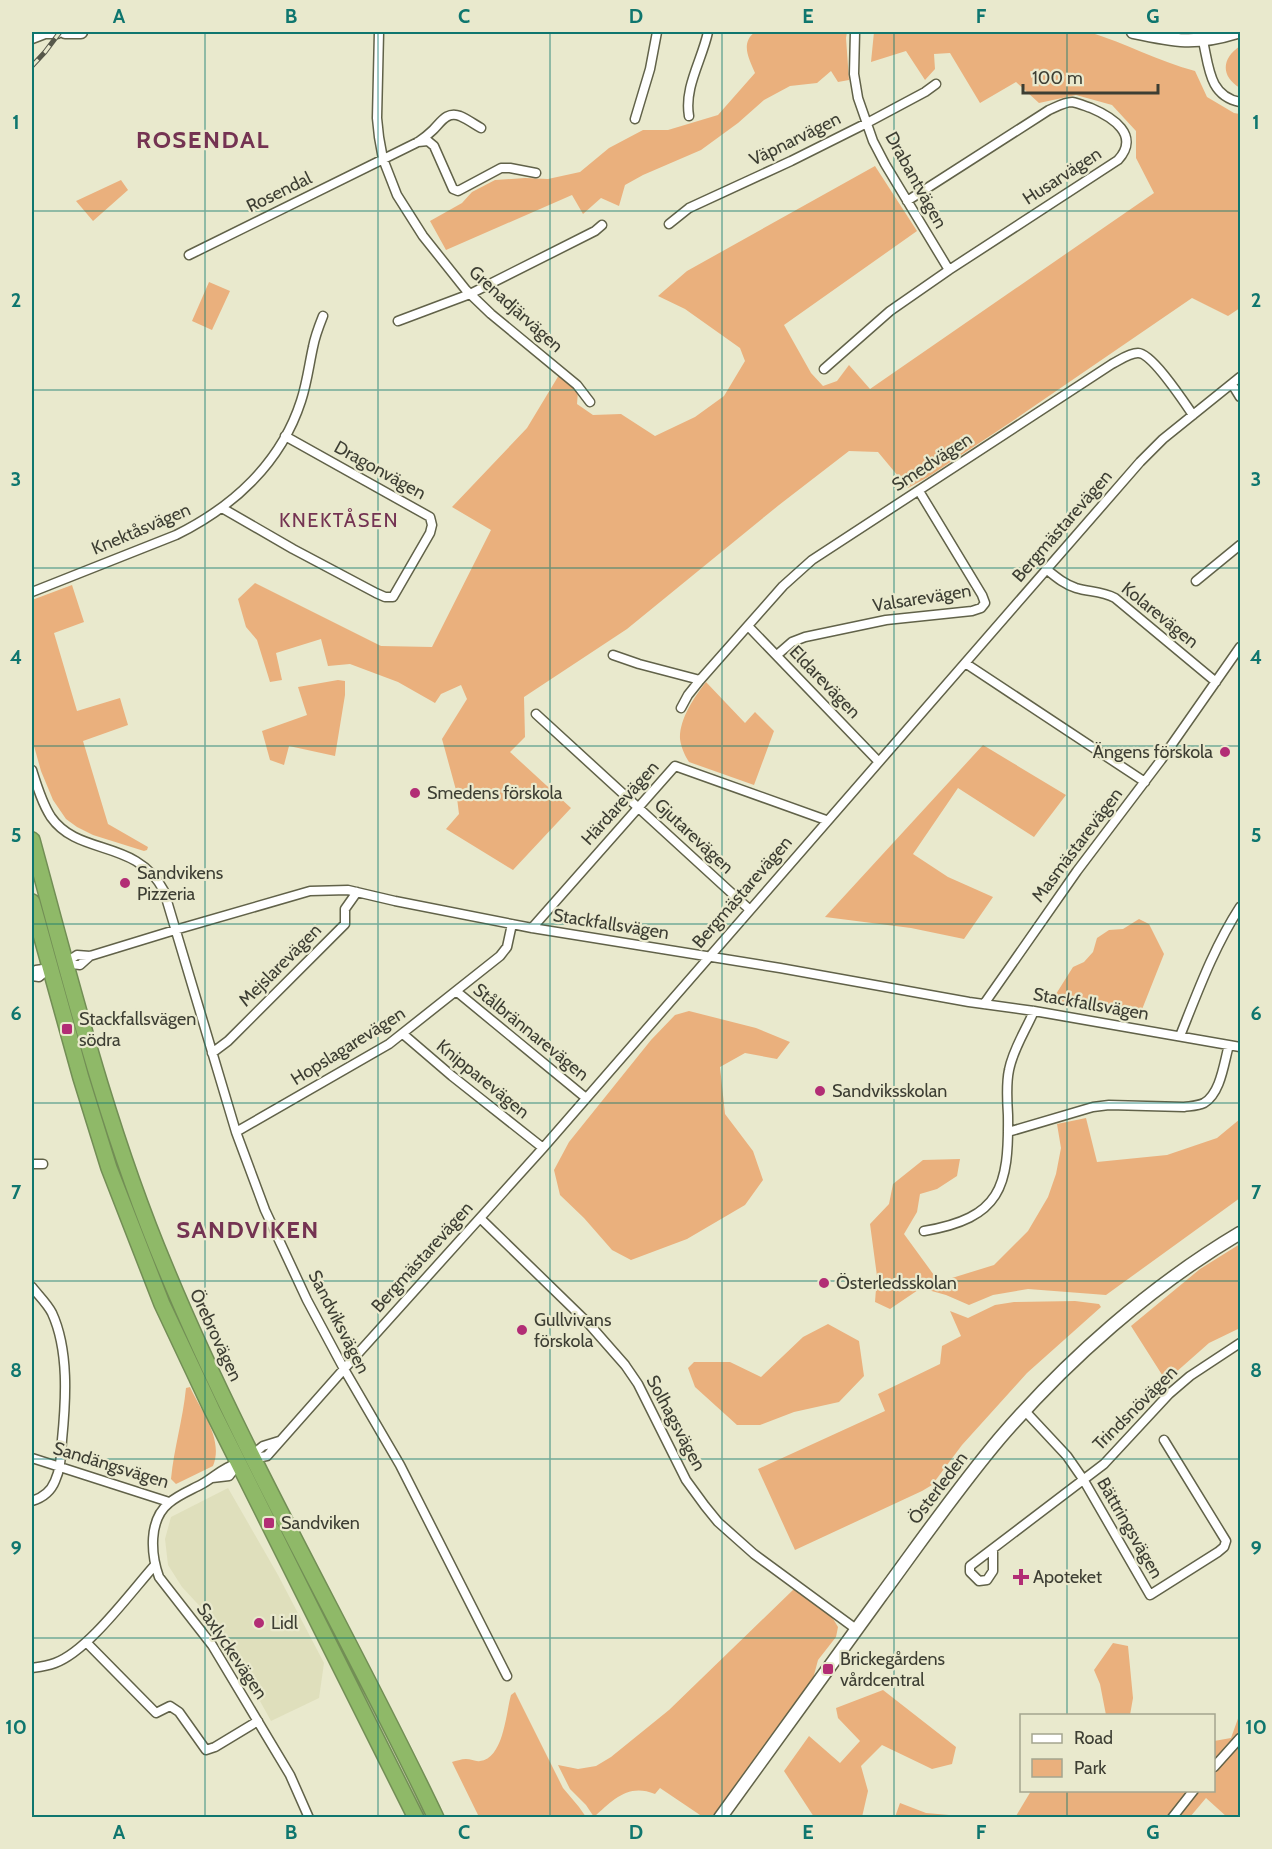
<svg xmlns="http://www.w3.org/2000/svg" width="1272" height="1849" font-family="Cabin,sans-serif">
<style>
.built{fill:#dfdfbc}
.green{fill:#eab07d}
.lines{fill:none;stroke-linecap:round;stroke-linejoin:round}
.street-casing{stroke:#616249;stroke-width:11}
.secondary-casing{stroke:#616249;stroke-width:15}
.highway-casing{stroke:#728e55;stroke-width:18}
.street{stroke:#fff;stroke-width:8}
.secondary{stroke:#fff;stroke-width:12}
.highway{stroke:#8fb968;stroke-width:15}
.rail-casing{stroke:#56574a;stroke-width:5}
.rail{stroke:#e9e9cd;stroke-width:3;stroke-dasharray:9;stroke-linecap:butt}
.grid{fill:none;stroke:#0f766e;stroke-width:1.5;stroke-opacity:0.55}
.poi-dot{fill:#b22d75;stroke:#e9e9cd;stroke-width:2}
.labels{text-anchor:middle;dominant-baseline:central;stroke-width:4.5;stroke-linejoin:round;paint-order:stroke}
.street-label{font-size:18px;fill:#3d3e33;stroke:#e9e9cd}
.poi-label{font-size:18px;fill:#3d3e33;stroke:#e9e9cd;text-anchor:start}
.neighbourhood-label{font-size:20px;letter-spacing:1.5px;fill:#743352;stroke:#e9e9cd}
.district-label{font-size:24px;font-weight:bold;letter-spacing:1.5px;fill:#743352;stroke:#e9e9cd}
.neatline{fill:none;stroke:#0f766e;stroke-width:2}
.grid-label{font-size:20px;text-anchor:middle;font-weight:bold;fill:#0f766e}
</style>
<rect width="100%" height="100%" fill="#e9e9cd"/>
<path class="built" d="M228 1488 278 1575 324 1663 319 1698 271 1721 225 1638 208 1615 182 1587 168 1565 165 1539 171 1517Z"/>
<path class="green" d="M755 32H847L846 38 849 80 838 82 831 71 817 83 790 86 764 100 738 123 701 150 643 175 625 185 619 206 601 198 583 214 572 195 446 250 430 221 462 203 472 192 495 180 525 178 548 179 580 172 609 148 643 130H668L718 115 755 73C749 59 740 43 755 32Z
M874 32H1089C1125 43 1158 61 1195 71L1207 97 1234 113 1240 114V308L1228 316 1192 298 1008 424 928 477 908 488 878 452 849 451 779 505 627 629 524 697 525 737 510 752 571 808 513 870 446 829 459 814 456 790 442 739 467 699 461 685 441 694 435 703 398 682 350 664 328 666 321 639 276 653 282 680 270 682 257 640 246 627 238 599 255 583 381 646 432 647 491 530 452 507 527 428 559 375 578 391 577 404 593 415 621 414 655 436 695 417 724 396 745 361 740 348 685 309 658 296 687 271 875 166 917 231 784 325 811 373 823 386 837 381 849 365 870 389 1154 193 1136 158V131L1112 105 1076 95 1039 103 1016 82 980 103 950 53 934 54 935 69 925 80 906 51 871 62Z
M1240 46V88C1220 76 1222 58 1240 46Z
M121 180 128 190 93 221 76 201Z
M209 282 230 291 212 330 192 321Z
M72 585 84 622 54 633 77 711 120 698 128 725 83 741 108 824 148 847 147 850 144 851 93 835 77 827 66 819 53 800 41 771 32 739V600Z
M338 680 345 681V695L335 756 289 746 284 765 270 760 262 731 307 715 298 687Z
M706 682 745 723 755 712 774 731 754 785 689 762C685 756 681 747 680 739 679 720 694 697 706 682Z
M983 745 1066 795 1034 837 958 788 913 854 948 877 993 897 964 939 911 928 825 917Z
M1139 919 1149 924 1164 954 1139 1017 1051 1002 1073 967 1084 962 1093 952 1097 938 1109 930 1123 929Z
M689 1011 756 1028 790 1042 777 1059 745 1053 720 1067 725 1114 753 1151 763 1180 745 1205 687 1239 631 1260 612 1250 584 1218 560 1195 554 1170 569 1142 651 1040 675 1015Z
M1086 1118 1097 1162 1167 1155 1217 1138 1240 1119V1198L1106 1295 1028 1289 993 1295 969 1305 946 1295 921 1288 890 1309 875 1302 877 1276 870 1224 889 1204 893 1184 923 1160 960 1159 957 1176 937 1189 920 1194 917 1212 904 1234 939 1282 994 1265 1028 1231 1048 1197 1056 1174 1061 1148 1057 1124Z
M1240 1244V1328L1209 1343 1166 1381 1131 1326 1200 1269Z
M1075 1301 1099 1304 1101 1307 1027 1373 962 1445 932 1485 922 1491 795 1550 758 1469 885 1411 878 1394 940 1364 942 1346 961 1336 950 1311 968 1318 995 1305 1014 1302Z
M828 1324 859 1341 864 1376 839 1402 794 1412 760 1425H737L695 1387 688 1368 694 1362H730L761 1377 803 1337Z
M190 1387C201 1411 224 1439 213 1466L176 1484 171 1479C174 1448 183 1419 186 1388Z
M794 1589 832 1617 838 1627 836 1637 818 1660 813 1679 712 1817H703L660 1788 655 1794C628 1783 613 1800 594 1817L586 1805 570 1789 558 1765 578 1769 596 1766 611 1757 669 1710Z
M1113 1643 1128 1646 1133 1698 1130 1715H1106L1100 1684 1094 1670Z
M883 1690 956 1747 952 1764 932 1769 882 1745 861 1766 868 1791 862 1817H814L784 1771 809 1736 840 1763 860 1741 838 1718 836 1708Z
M515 1692 563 1788 579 1807 586 1817H479L452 1762C456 1761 461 1759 466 1759 471 1759 476 1762 480 1761 504 1758 506 1712 511 1695Z
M1240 1713V1817H1227L1206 1798 1190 1817 999 1818 1016 1816 1031 1791 1214 1790V1741L1231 1738Z
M900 1803 926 1813 972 1817H895Z"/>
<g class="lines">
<defs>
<path id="street" d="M379 32 377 118 379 137 383 159 397 195 423 236 466 290 491 314 577 385 590 402
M855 32 854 74 858 98 873 141 885 164 949 270
M1203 41C1209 67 1209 96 1240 102
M689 116C684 87 702 60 708 32
M635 119 650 69 657 32
M418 142 428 141 434 146 453 189 458 191 501 168H510L536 173
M669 224 689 208 791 161 867 123 925 92 936 84
M189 255 418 142C424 138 428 135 433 130 441 122 447 111 460 116 467 119 474 124 481 128
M398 321 470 294 595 231 602 225
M824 369 890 311 949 270 1118 160C1141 135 1112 117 1091 108 1085 106 1078 103 1072 102 1065 102 1056 107 1049 110L907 201
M1232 384 1240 397
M222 508 293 549 376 593 385 597H393L430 533 432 525 430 517 285 436
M1046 569C1056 577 1064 584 1076 588 1089 592 1102 591 1115 598L1216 682
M1196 581 1240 545
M32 592 176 535C233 507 281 463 301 401 307 383 309 365 313 347 315 336 319 326 323 316
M748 626 878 761
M613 655 639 664 700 680
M777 655 792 642 805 637 886 620 972 611 981 608 985 603 982 595 919 491
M965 663 1145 782
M681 708 688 695 700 680 783 586 812 560 1112 364C1120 360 1129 353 1138 353 1152 353 1184 402 1193 415
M536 714 749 909
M32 770C37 786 42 803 51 817 79 857 136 838 164 891L236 1132 265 1210 307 1300 344 1369 400 1465 507 1676
M532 928 675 766 826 820
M65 963 77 955 90 956 175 930 310 891 348 890 395 901 532 928 780 968 969 1002 1034 1011 1240 1047
M65 963 80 965 90 956
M32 974 36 970 50 968
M32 976 39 977 50 968
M456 991 586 1098
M984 1004 1077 871 1161 760 1240 647
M403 1034 452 1076 543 1148
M1180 1036C1198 991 1214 947 1240 907
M212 1053 228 1041 345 924V909L357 892
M236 1132 389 1044 500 956 507 947 512 924
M1008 1132 1093 1107 1109 1105 1184 1107C1191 1106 1198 1106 1204 1103 1221 1093 1224 1062 1229 1045
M32 1164H43
M480 1218 589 1324 625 1365 638 1384 686 1480 705 1506 718 1522 754 1554 856 1629
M924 1231C1001 1218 1009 1187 1008 1115 1007 1100 1006 1084 1009 1070 1013 1049 1026 1030 1034 1011
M32 1287C38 1295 47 1303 52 1313 69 1350 66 1400 62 1440 61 1454 61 1468 55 1481 51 1491 42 1498 32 1501
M1025 1411 1067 1456 1083 1479 1150 1595 1218 1552 1224 1547 1226 1541 1164 1440
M252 1455 261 1457 267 1456 344 1369 543 1148 1140 462 1163 439 1240 377
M252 1455 263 1446 279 1441
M32 1458 169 1502
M238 1463C222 1468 216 1476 202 1484 191 1490 178 1495 169 1503 148 1520 151 1555 159 1577L212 1645 290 1775 309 1818
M212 1478 229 1476 238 1464
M993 1549V1571L987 1580 979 1581 970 1572V1566L1104 1464 1169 1394 1190 1376 1240 1343
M86 1642 156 1713 170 1706 179 1712 206 1750 215 1747 258 1721
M32 1668C39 1667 47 1666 55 1663 88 1651 130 1593 155 1565
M1214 1767 1240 1738
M1172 1818 1194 1790"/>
<path id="secondary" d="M65 32H81
M1133 32C1175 41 1195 45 1237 32
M32 37 45 32H57
M720 1818C773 1744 827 1671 880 1597 919 1544 957 1489 1000 1438 1068 1359 1151 1286 1240 1233"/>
<path id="highway" d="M32 840C71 983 107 1129 165 1267 243 1456 348 1633 436 1818
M32 902 81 1078 109 1168 162 1304 212 1410 416 1818"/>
</defs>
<use href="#street" class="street-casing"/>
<use href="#secondary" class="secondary-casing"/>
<use href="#highway" class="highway-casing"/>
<use href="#street" class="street"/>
<use href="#secondary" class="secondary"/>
<use href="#highway" class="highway"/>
<defs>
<path id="rail" d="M32 66 45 52 60 32"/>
</defs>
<use href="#rail" class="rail-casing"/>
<use href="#rail" class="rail"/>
</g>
<path class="grid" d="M205 32V1818M378 32V1818M550 32V1818M722 32V1818M894 32V1818M1067 32V1716M32 211H1240M32 390H1240M32 568H1240M32 746H1240M32 924H1240M32 1103H1240M32 1281H1240M32 1459H1240M32 1638H1240M1067 1790V1818"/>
<g class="poi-dot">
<circle cx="1225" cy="752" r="6"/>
<circle cx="415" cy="793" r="6"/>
<circle cx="125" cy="883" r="6"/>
<rect x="61" y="1023" width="12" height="12" rx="3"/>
<circle cx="820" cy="1091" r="6"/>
<circle cx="824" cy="1283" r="6"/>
<circle cx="522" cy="1330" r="6"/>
<rect x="263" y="1517" width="12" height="12" rx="3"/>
<path d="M1018 1568h6v6h6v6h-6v6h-6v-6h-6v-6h6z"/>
<circle cx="259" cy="1623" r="6"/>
<rect x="822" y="1663" width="12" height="12" rx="3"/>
</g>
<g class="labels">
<g class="street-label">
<text transform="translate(795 139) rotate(-26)">Väpnarvägen</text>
<text transform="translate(1062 176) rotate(-33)">Husarvägen</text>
<text transform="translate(916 180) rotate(61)">Drabantvägen</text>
<text transform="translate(279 192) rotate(-26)">Rosendal</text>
<text transform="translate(516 309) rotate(42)">Grenadjärvägen</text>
<text transform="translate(932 462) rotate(-33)">Smedvägen</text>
<text transform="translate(380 470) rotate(29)">Dragonvägen</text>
<text transform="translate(1062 526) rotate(-49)">Bergmästarevägen</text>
<text transform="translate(141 529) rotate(-23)">Knektåsvägen</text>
<text transform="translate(922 598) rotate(-9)">Valsarevägen</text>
<text transform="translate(1160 615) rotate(39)">Kolarevägen</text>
<text transform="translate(825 682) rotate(46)">Eldarevägen</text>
<text transform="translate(620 803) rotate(-48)">Härdarevägen</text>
<text transform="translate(694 836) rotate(43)">Gjutarevägen</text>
<text transform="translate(1077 845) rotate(-53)">Masmästarevägen</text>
<text transform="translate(742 892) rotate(-49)">Bergmästarevägen</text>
<text transform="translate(611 924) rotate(9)">Stackfallsvägen</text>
<text transform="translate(280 965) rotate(-45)">Mejslarevägen</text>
<text transform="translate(1091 1004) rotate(10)">Stackfallsvägen</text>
<text transform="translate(531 1032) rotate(39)">Stålbrännarevägen</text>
<text transform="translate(348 1046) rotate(-32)">Hopslagarevägen</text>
<text transform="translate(483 1079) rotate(39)">Knipparevägen</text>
<text transform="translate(422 1257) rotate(-48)">Bergmästarevägen</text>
<text transform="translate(339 1322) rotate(63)">Sandviksvägen</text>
<text transform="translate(216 1335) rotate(65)">Örebrovägen</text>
<text transform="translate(1135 1408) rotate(-45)">Trindsnövägen</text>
<text transform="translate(676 1423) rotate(62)">Solhagsvägen</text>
<text transform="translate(111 1465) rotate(17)">Sandängsvägen</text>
<text transform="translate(938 1488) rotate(-53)">Österleden</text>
<text transform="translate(1130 1528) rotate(60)">Bättringsvägen</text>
<text transform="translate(232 1651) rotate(56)">Saxlyckevägen</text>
</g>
<g class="poi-label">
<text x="1213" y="752" text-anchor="end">Ängens förskola</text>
<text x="427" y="793">Smedens förskola</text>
<text x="137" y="873">Sandvikens<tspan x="137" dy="21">Pizzeria</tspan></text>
<text x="79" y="1019">Stackfallsvägen<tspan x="79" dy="21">södra</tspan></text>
<text x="832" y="1091">Sandviksskolan</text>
<text x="836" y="1283">Österledsskolan</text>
<text x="534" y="1320">Gullvivans<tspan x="534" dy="21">förskola</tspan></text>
<text x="281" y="1523">Sandviken</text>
<text x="1033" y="1577">Apoteket</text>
<text x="271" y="1623">Lidl</text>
<text x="840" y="1659">Brickegårdens<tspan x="840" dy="21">vårdcentral</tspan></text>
</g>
<g class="neighbourhood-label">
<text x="339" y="520">KNEKTÅSEN</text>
</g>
<g class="district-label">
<text x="203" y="139">ROSENDAL</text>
<text x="248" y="1229">SANDVIKEN</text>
</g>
</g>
<rect width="1272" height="1849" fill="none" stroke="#e9e9cd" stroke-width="66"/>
<rect x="1020" y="1714" width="195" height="78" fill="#e9e9cd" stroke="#a4a58f" stroke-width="1.5"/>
<rect x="1032" y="1734" width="30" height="9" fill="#ffffff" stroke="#a4a58f" stroke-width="1.5"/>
<text x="1074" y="1744" font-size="18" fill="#3d3e33">Road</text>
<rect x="1032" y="1759" width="30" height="18" fill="#eab07d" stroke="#a4a58f" stroke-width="1.5"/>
<text x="1074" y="1774" font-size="18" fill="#3d3e33">Park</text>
<path d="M1023 84v9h135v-9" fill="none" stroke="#3d3e33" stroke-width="3"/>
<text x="1032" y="84" font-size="18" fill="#3d3e33" stroke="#e9e9cd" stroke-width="4.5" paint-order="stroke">100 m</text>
<rect x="33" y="33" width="1206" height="1783" class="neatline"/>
<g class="grid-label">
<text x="119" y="23">A</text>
<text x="291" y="23">B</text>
<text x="464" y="23">C</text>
<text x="636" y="23">D</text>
<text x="808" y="23">E</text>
<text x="981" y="23">F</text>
<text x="1153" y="23">G</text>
<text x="16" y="129">1</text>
<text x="1256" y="129">1</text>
<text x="16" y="307">2</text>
<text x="1256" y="307">2</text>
<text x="16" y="486">3</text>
<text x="1256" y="486">3</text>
<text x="16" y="664">4</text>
<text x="1256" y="664">4</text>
<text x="16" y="842">5</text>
<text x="1256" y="842">5</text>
<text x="16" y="1020">6</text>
<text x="1256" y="1020">6</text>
<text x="16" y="1199">7</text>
<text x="1256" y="1199">7</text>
<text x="16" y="1377">8</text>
<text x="1256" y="1377">8</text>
<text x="16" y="1555">9</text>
<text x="1256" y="1555">9</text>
<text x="16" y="1734">10</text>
<text x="1256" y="1734">10</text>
<text x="119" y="1839">A</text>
<text x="291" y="1839">B</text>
<text x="464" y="1839">C</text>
<text x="636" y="1839">D</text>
<text x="808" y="1839">E</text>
<text x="981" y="1839">F</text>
<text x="1153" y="1839">G</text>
</g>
</svg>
